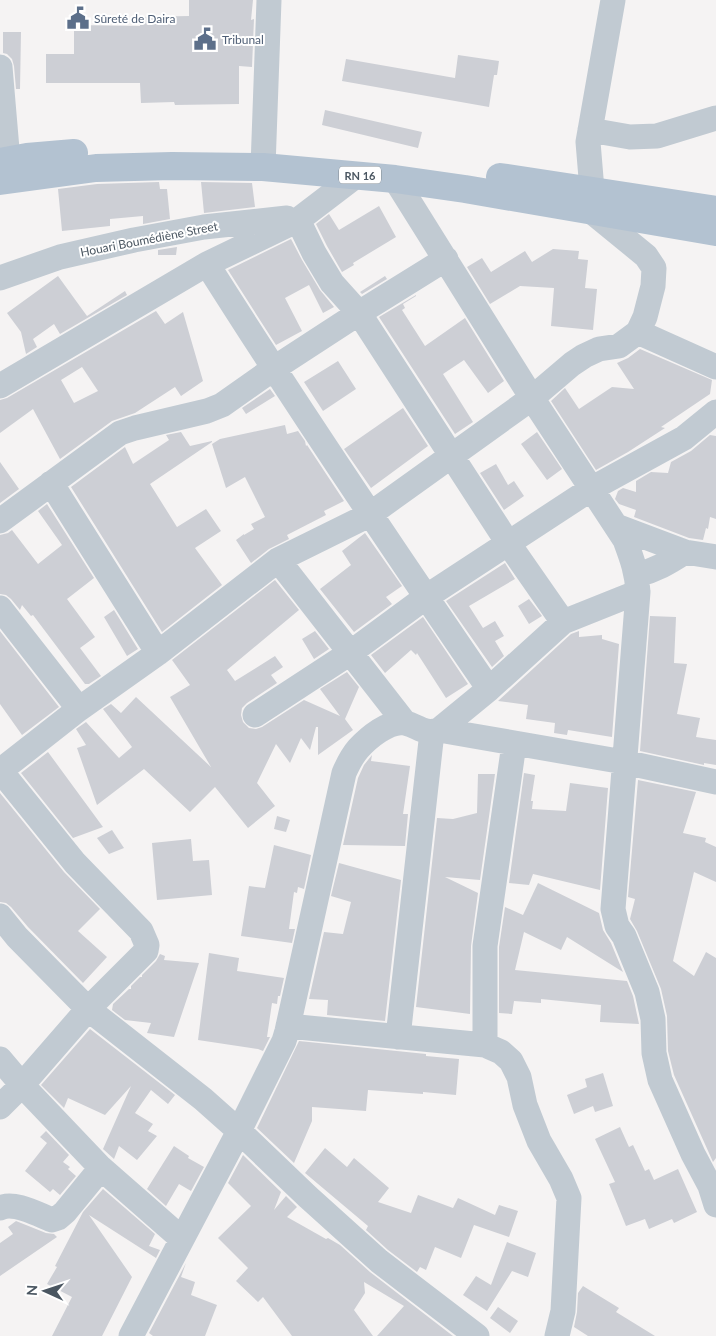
<svg xmlns="http://www.w3.org/2000/svg" width="716" height="1336" font-family="Lato,sans-serif">
<style>
.building{fill:#cdcfd5;fill-rule:evenodd}
.lines{fill:none;stroke-linecap:round;stroke-linejoin:round}
.minor{stroke:#c1cad2;stroke-width:25}
.major{stroke:#b3c2d1;stroke-width:28}
.labels{text-anchor:middle;dominant-baseline:central;stroke-width:4;stroke-linejoin:round;paint-order:stroke}
.shield{fill:#fff;stroke:#808990;stroke-width:1}
.shield-label{font-size:11px;font-weight:bold;fill:#4a5661}
.service-label{font-size:12px;fill:#4e5e75;stroke:#fff;text-anchor:start}
.street-label{font-size:12px;fill:#4a5661;stroke:#fff}
</style>
<rect width="100%" height="100%" fill="#f5f3f3"/>
<path class="building" d="M189 0H253L251 20 254 19 252 67 239 66V104L175 105 174 102 141 103 140 83H46V54H74V25L140 26 139 17 189 16Z
M3 32H21L20 89H16L14 66 12 59 7 54 3 53Z
M458 55 499 61 497 75H494L489 107 342 81 346 59 455 78Z
M325 110 422 132 418 148 322 125Z
M159 182 160 189H167L170 219 143 224V216L110 219V226L62 231 58 189 97 184Z
M201 182 252 183 255 207 204 213Z
M379 206 396 237 353 263 354 265 342 272 327 246 316 224 329 214 339 230Z
M291 239 302 260 320 290 334 307 323 313 309 285 285 298 302 331 276 345 228 270Z
M177 247 176 255H158V250Z
M553 249 579 251 578 259 588 260 585 288 597 289 593 330 551 326 554 288 520 286 490 304 467 267 482 258 491 272 525 251 532 262Z
M58 276 87 316 125 291 127 295 60 334 54 324 33 339 37 347 26 354 21 332 7 313Z
M385 276 387 279 362 294 360 292Z
M416 295V296L403 304 405 308 402 310 425 346 465 318 504 381 488 393 464 360 443 374 473 422 455 434 379 317Z
M156 311 165 324 183 312 203 381 181 396 175 387 135 413 112 421 60 459 33 409 0 433V400L7 398ZM82 367 98 391 74 403 61 380Z
M640 349 712 380 710 394 661 427 665 428 628 452 596 470 551 401 565 388 579 409 612 387 634 389 617 363 628 358Z
M338 361 356 389 323 411 304 382Z
M270 389 275 396 246 414 242 408Z
M403 408 428 446 371 488 344 449Z
M285 425 287 434 298 431 305 441 306 446 307 445 344 501 324 511 326 515 287 535 289 539 269 549 251 563 236 540 244 534V535L254 529 251 524 265 517 245 477 226 488 212 444 220 439Z
M181 432 190 446 212 441V442L150 484 177 527 206 509 221 531 195 548 222 585 162 632 71 487 125 447 133 464 169 440 166 435Z
M537 432 562 469 547 480 521 444Z
M710 435 716 436V519L710 517 708 529 706 528 703 540 689 538 634 517 636 510 619 504 615 499 618 491 623 488 636 492V481L651 472 668 473 671 462 691 451Z
M0 462 19 489 0 503Z
M496 464 508 485 514 481 524 496 504 510 480 473Z
M47 504 94 578 67 599 95 637 80 648 101 676 89 684H85L33 615 31 616 22 605 20 610 11 599 6 595 0 594V535L8 533 12 530 38 564 62 545 38 511Z
M365 533 402 586 386 597 392 604 354 632 320 589 351 565 342 551Z
M505 563 515 579 469 606 483 628 495 621 504 636 495 641 504 656 492 667 446 601Z
M275 580 299 610 227 670 235 681 275 656 283 667 271 675 277 683 247 703 242 708 241 715 243 722 249 728 256 729 262 727 304 700 340 716 320 689 347 672 359 687 345 719 353 730 318 755V727H316L310 750 301 738 290 763 276 744 257 783 275 806 248 828 215 787 190 812 144 769 97 805 77 748 86 745 76 729 86 722 119 758 132 747 103 709 111 704 121 713 136 697 211 767 170 697 190 685 172 660Z
M529 599 542 616 529 624 518 606Z
M114 610 138 649 127 656 104 617Z
M650 616 676 617 674 663 687 664 677 714 700 718 696 737 716 740V765L704 763V765L640 751Z
M423 617 468 684 446 698 417 653 416 655 411 650 385 673 371 655Z
M0 631 59 707 22 735 0 704Z
M315 631 329 649 314 659 302 639Z
M579 631V637L602 635V639L619 644 612 737 568 730 567 735 554 733 555 723 526 719 528 705 498 701 571 634Z
M48 752 103 827 73 838 21 773Z
M372 755 371 761 410 766 403 814H408L405 846 343 845 358 778 364 765Z
M524 773 535 775 531 801H533L532 809 566 811 570 783 608 788 600 890 533 874 529 885 509 883Z
M478 774H495L480 880 445 877 478 893 471 946 470 1014 416 1007 437 818 453 819 477 813Z
M638 780 696 792 683 833 706 838 705 842 716 847V882L694 872 673 961 694 976 706 952 716 958V1158L713 1162 674 1075 668 1051 667 1016 661 989 637 931 630 919 635 899 628 897Z
M0 793 64 872 100 909 78 931 107 957 83 983 28 927 11 907 6 903 0 902Z
M277 816 290 820 286 832 274 829Z
M112 830 124 848 109 854 97 838Z
M191 839 193 861 209 860 212 895 157 900 152 843Z
M274 845 311 855 304 889 298 887 297 893 294 892 289 929H295L292 943 241 936 249 886 265 888Z
M339 863 401 880 385 1021 327 1015 328 1000 309 999 324 932 343 934 351 902 331 896Z
M538 883 599 913 603 930 611 943 623 972 567 937 561 950 524 932 515 970 627 981 633 996 639 1024 600 1022 601 1005 541 999V1003L514 1001 512 1014 499 1013V947L505 907 523 915Z
M209 953 239 958 237 971 284 978 280 996H278L277 1004 272 1003 267 1037H270L263 1051 258 1049 198 1040Z
M160 954 165 956 164 960 199 963 174 1037 147 1033 151 1023 125 1020 112 1010 113 1004 129 989H131V986L140 977H142V975L156 961Z
M90 1029 175 1095 168 1104 151 1090 135 1113 153 1124 148 1131 157 1136 137 1160 119 1146 114 1159 103 1149 131 1086 105 1115 68 1098 64 1108 41 1085Z
M299 1041 426 1054V1056L459 1059 456 1095 423 1092V1094L368 1090 366 1111 312 1107V1121L294 1163 257 1128Z
M603 1073 613 1106 595 1112 593 1106 574 1114 567 1095 587 1087 585 1079Z
M620 1127 629 1147 633 1145 645 1171 649 1169 654 1180 678 1169 697 1212 674 1223 672 1219 649 1229 645 1219 626 1226 609 1184 615 1182 595 1139Z
M46 1131 69 1155 63 1162 70 1167 68 1169 76 1176 60 1195 53 1189 50 1192 25 1171 47 1143 40 1137Z
M174 1146 189 1156 188 1158 204 1167 191 1191 179 1184 166 1206 147 1189Z
M325 1148 347 1167 354 1158 389 1188 378 1202 411 1213 418 1195 453 1208 458 1198 495 1215 499 1205 518 1211 509 1237 474 1225 461 1258 435 1247 426 1270 420 1267 417 1272 388 1250 366 1230 368 1226 305 1173Z
M243 1155 281 1192 274 1210 286 1196 297 1207 287 1217 326 1239 328 1238 340 1245 370 1272 453 1336H377L404 1306 364 1282 365 1293 354 1310 373 1336H292L263 1297 258 1302 236 1281 248 1268 218 1238 251 1206 228 1183Z
M103 1189 155 1234 149 1246 160 1250 156 1258 89 1215 132 1277 102 1336H52L72 1297 47 1284 57 1267 55 1266 83 1212Z
M16 1221 46 1233 54 1234 57 1237 0 1276V1243L13 1234 8 1227Z
M507 1242 536 1253 528 1277 512 1271 487 1311 463 1295 476 1276 491 1285Z
M186 1263 181 1277 195 1282 191 1295 217 1305 205 1336H153L149 1333Z
M583 1286 619 1308 616 1312 655 1336H588L574 1327 577 1312 578 1293Z
M498 1307 518 1321 510 1333 490 1318Z"/>
<g class="lines">
<path class="minor" d="M0 67 8 161
M590 130 630 137 657 136 716 118
M263 167 269 0
M395 179 532 398 625 540C632 559 637 572 638 592L613 909 617 926 624 936 647 992 653 1019 654 1053 660 1080 693 1154 710 1186 716 1205
M298 220 314 253 332 283 359 313 508 543 563 622
M207 264C298 408 393 549 489 689
M0 278 60 257 134 240 204 227 287 218
M638 332 716 367
M0 386 207 264 298 220 357 175
M51 483 158 653
M0 521 120 433 135 428 207 411 222 405 273 369 359 313 446 259
M616 526 685 552 716 557
M278 560 405 723
M637 575C656 570 668 563 685 552
M0 608 79 709
M255 715 350 653 426 597 591 489 684 438 716 412
M439 730 624 762 716 782
M0 770 75 863 141 931 147 945 146 951 88 1009 22 1085 0 1107
M0 771 79 709 158 653 278 560 369 515 532 398 572 364 584 356 599 349 619 346 638 332 645 317 653 286 654 268 646 256 591 211 592 190 588 142 613 0
M0 916 17 937 88 1009 203 1099 239 1131 308 1197 379 1261 477 1336
M288 1026 485 1045 501 1052 511 1061 519 1077 525 1105 539 1141 561 1179 569 1198 563 1311 557 1336
M398 1037 432 732
M485 1045V946L514 744
M0 1059 22 1085 101 1168 182 1239
M0 1208C14 1201 37 1214 52 1220L58 1218 65 1212 101 1168
M131 1336 239 1131 284 1041 287 1031 344 773C348 764 352 756 358 749 368 738 389 720 405 723 419 726 423 735 439 730L489 689 563 622 638 592"/>
<path class="major" d="M0 162 27 157 74 153
M500 177 716 210
M0 181 96 168 172 166 263 167 395 179 465 189 716 232"/>
</g>
<defs>
<symbol id="civic-bare" viewBox="-9 -9 18 18"><path d="M-.6-6.5H3V-4.5H.6V-3L4-1V1h2V6H-6V1h2V-1L-.6-3ZM-1.2 2.5V6h2.4V2.5Z" fill="#5c6f8a" stroke="#fff" stroke-width="2.5" paint-order="stroke"/></symbol>
</defs>
<g fill-rule="evenodd">
<use href="#civic-bare" x="62" y="2" width="32" height="32"/>
<use href="#civic-bare" x="189" y="23" width="32" height="32"/>
</g>
<g class="labels">
<rect class="shield" x="339" y="166.5" width="42" height="17" rx="4"/>
<g class="shield-label">
<text x="360" y="175">RN 16</text>
</g>
<g class="service-label">
<text x="94" y="18">Sûreté de Daira</text>
<text x="222" y="39">Tribunal</text>
</g>
<g class="street-label">
<text transform="translate(149 239) rotate(-11)">Houari Boumédiène Street</text>
</g>
</g>
<g transform="translate(45 1291) rotate(273)" stroke="#ffffff" stroke-width="4" paint-order="stroke">
<path d="M0-4L9 19L0 12L-9 19Z" fill="#4a5661"/>
<text y="-8" font-size="14" font-weight="bold" text-anchor="middle" fill="#4a5661">N</text>
</g>
</svg>
